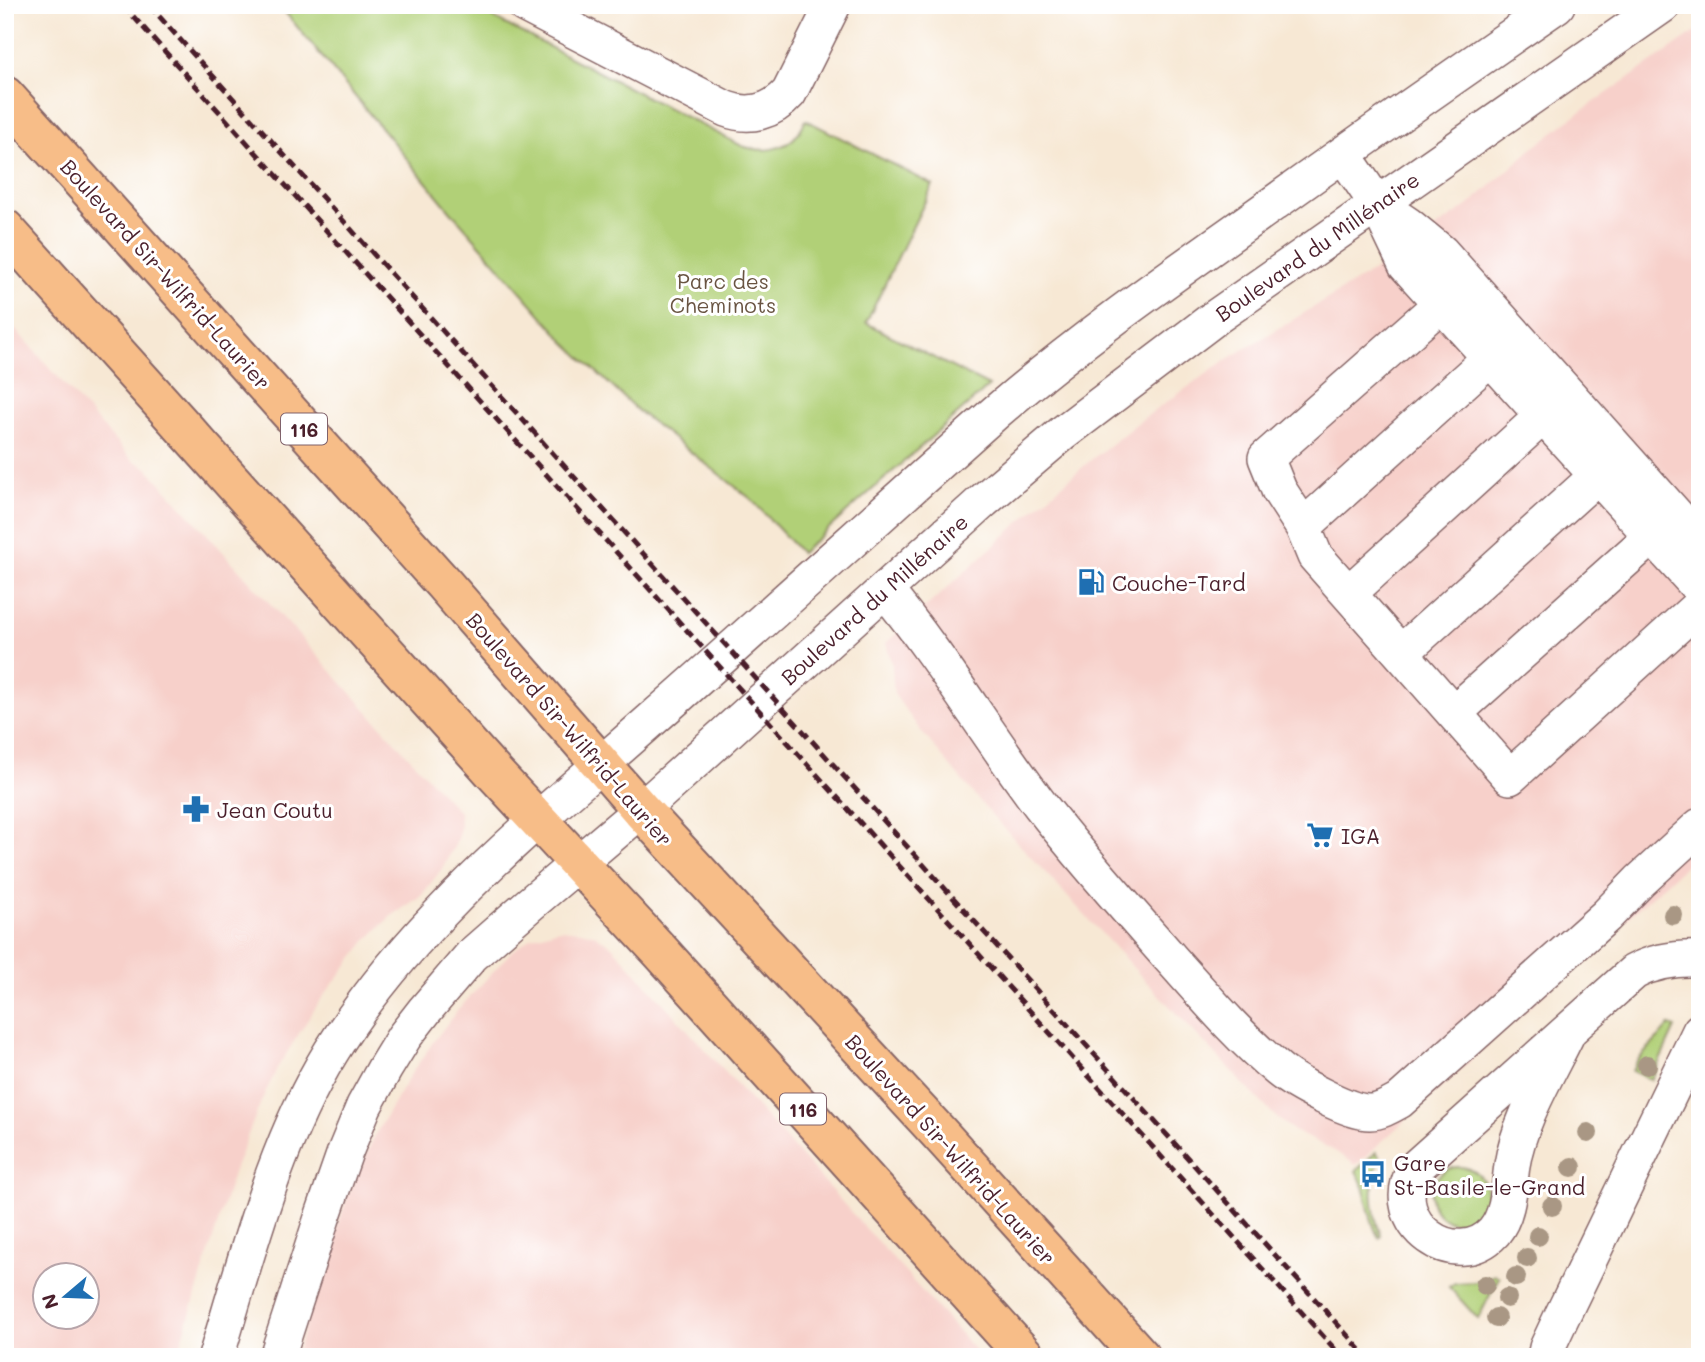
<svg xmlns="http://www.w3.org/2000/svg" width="1705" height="1362" font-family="Mali,sans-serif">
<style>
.built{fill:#f7d0ca;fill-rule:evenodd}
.green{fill:#b1d077;stroke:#7e7851;stroke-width:2}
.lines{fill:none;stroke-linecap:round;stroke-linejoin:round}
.minor-casing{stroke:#876566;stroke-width:38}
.major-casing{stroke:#876566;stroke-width:42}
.minor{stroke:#fff;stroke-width:35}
.major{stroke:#f7bd88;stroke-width:38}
.rail{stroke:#4a1f2b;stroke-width:5;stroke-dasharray:10 5;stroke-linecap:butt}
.tree{fill:#a99784}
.labels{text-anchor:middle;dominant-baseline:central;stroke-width:6;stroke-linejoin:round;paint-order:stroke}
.shield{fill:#fff;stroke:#80626b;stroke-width:2}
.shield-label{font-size:19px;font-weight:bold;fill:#4a1f2b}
.street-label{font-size:21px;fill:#4a1f2b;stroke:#fff}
.park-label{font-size:21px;fill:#695442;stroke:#fff}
.poi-label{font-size:21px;fill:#4a1f2b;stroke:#fff;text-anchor:start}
</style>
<rect width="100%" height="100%" fill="#fff"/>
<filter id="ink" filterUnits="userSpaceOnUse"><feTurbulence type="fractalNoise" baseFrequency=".0143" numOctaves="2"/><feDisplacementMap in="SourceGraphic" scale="14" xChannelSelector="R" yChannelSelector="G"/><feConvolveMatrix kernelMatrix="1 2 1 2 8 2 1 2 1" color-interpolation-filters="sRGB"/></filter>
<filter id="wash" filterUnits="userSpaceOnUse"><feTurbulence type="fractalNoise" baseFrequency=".00686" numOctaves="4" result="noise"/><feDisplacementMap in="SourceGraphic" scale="28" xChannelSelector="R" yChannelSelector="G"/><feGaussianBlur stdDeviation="1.57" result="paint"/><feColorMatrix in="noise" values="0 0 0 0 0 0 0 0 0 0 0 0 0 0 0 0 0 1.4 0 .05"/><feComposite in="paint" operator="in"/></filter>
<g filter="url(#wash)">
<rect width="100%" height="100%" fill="#f7e8d4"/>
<path class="built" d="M1700 29V852L1356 1165 1335 1151 1296 1132 1278 1119 1257 1098 1140 975 981 803 920 730 894 694 892 665 886 643 1040 504 1091 460 1140 421 1225 361 1380 267 1469 205 1533 148 1573 117Z
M5 318 132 460 146 467 459 812 460 828 455 845 441 870 421 896 390 917 367 940 319 1002 279 1065 262 1099 233 1173 177 1357H5ZM46 1274H88V1316H46Z
M559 929 581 931 596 935 613 947 981 1357H295L347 1198 375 1135 409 1077 434 1041 456 1012 512 951 532 937Z"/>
<path class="green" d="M279 5H480L489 15 503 23 742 146C760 152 783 152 797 135 800 131 803 125 806 120L933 185 866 323 989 386 801 553 751 499 638 411 565 342 447 207Z
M1670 1025 1675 1028 1651 1080 1632 1071 1637 1061Z
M1376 1152 1380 1157C1369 1185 1371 1209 1381 1236L1379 1238C1366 1216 1369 1191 1356 1171Z
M1431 1195a28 28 0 1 1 56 0a28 28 0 1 1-56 0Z
M1495 1275 1499 1277 1478 1319 1449 1287 1455 1283 1475 1282Z"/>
</g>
<g filter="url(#ink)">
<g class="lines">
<defs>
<path id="minor" d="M525 5 726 109C750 118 772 112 789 93L833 5
M1343 154 1377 204 1406 265 1700 589
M1380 206 1408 225 1441 252 1700 542
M1441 304 1266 458 1279 490 1303 527 1315 556 1510 777 1700 605
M1303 527 1490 358
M885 590C942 658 987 735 1041 806 1082 859 1127 909 1172 960 1206 998 1239 1037 1279 1070 1295 1083 1350 1113 1370 1112 1380 1112 1390 1106 1399 1101L1606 916 1640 881 1700 826
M1349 593 1543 416
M1401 653 1597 476
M1454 713 1652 536
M1568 1032C1548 1074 1519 1120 1512 1165 1509 1187 1509 1214 1494 1232 1457 1273 1383 1225 1415 1168L1634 972C1655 961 1676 958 1700 959
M216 1357C248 1253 274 1145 331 1052 411 922 536 822 649 722 765 620 880 515 996 412 1076 343 1163 282 1249 221 1351 148 1454 76 1557 5
M277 1357 322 1218 345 1152 364 1106 385 1068 404 1037 425 1010 472 955 530 904 641 810 983 501 1063 433 1216 317 1663 5
M1545 1357 1547 1348 1561 1318 1700 1031"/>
<path id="major" d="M5 96 443 583 641 810 939 1133 1141 1357
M5 229 496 775 661 952 1026 1357"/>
</defs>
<use href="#minor" class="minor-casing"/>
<use href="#major" class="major-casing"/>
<use href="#minor" class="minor"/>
<use href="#major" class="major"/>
<path class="rail" d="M123 5 1342 1357
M149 5 1367 1357"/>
</g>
<g class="tree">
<circle cx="1673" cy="915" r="10"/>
<circle cx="1647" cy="1065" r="10"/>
<circle cx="1588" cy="1133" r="10"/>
<circle cx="1572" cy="1167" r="10"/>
<circle cx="1552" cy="1206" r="10"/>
<circle cx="1538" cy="1236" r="10"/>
<circle cx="1527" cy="1258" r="10"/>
<circle cx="1516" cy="1277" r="10"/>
<circle cx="1485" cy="1285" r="10"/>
<circle cx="1507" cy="1298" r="10"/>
<circle cx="1496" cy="1318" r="10"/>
</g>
</g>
<defs>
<symbol id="fuel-bare" viewBox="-9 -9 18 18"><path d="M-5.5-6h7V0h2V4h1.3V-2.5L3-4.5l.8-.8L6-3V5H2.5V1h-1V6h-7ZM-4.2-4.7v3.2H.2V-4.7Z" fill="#1f6fb2" stroke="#fff" stroke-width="2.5" paint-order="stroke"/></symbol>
<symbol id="pharmacy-bare" viewBox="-9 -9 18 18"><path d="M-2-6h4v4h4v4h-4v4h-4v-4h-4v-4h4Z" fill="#1f6fb2" stroke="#fff" stroke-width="2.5" paint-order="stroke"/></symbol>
<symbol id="supermarket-bare" viewBox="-9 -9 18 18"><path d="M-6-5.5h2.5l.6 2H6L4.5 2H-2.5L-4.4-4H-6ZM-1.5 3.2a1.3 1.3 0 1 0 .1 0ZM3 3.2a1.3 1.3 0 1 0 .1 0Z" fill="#1f6fb2" stroke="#fff" stroke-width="2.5" paint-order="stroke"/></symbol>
<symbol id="bus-bare" viewBox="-9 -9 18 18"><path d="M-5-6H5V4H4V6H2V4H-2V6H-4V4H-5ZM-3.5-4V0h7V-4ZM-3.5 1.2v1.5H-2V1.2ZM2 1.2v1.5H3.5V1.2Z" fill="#1f6fb2" stroke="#fff" stroke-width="2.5" paint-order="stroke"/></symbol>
</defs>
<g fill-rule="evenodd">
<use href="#fuel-bare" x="1072" y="563" width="38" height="38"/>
<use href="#pharmacy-bare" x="177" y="790" width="38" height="38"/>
<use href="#supermarket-bare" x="1301" y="816" width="38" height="38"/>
<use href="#bus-bare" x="1354" y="1155" width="38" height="38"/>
</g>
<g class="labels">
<g class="shield">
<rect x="281" y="413.5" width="46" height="31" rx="5"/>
<rect x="780" y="1093.5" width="46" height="31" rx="5"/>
</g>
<g class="shield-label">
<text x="304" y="429">116</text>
<text x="803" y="1109">116</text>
</g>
<g class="street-label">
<text transform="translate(1317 246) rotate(-35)">Boulevard du Millénaire</text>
<text transform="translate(166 274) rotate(48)">Boulevard Sir-Wilfrid-Laurier</text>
<text transform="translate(874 599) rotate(-42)">Boulevard du Millénaire</text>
<text transform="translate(570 729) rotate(49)">Boulevard Sir-Wilfrid-Laurier</text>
<text transform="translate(951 1149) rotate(48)">Boulevard Sir-Wilfrid-Laurier</text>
</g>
<g class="park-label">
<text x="723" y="280">Parc des<tspan x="723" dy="24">Cheminots</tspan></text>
</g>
<g class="poi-label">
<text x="1112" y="582">Couche-Tard</text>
<text x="217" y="809">Jean Coutu</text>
<text x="1341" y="835">IGA</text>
<text x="1394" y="1162">Gare<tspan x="1394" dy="24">St-Basile-le-Grand</tspan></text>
</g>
</g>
<rect width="1705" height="1362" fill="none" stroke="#fff" stroke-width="28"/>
<g transform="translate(66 1296) rotate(251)"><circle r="33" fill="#ffffff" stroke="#b7a5aa" stroke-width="2"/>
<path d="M0-5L12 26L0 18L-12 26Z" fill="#1f6fb2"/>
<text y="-10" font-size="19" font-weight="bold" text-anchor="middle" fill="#4a1f2b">N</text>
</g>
</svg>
